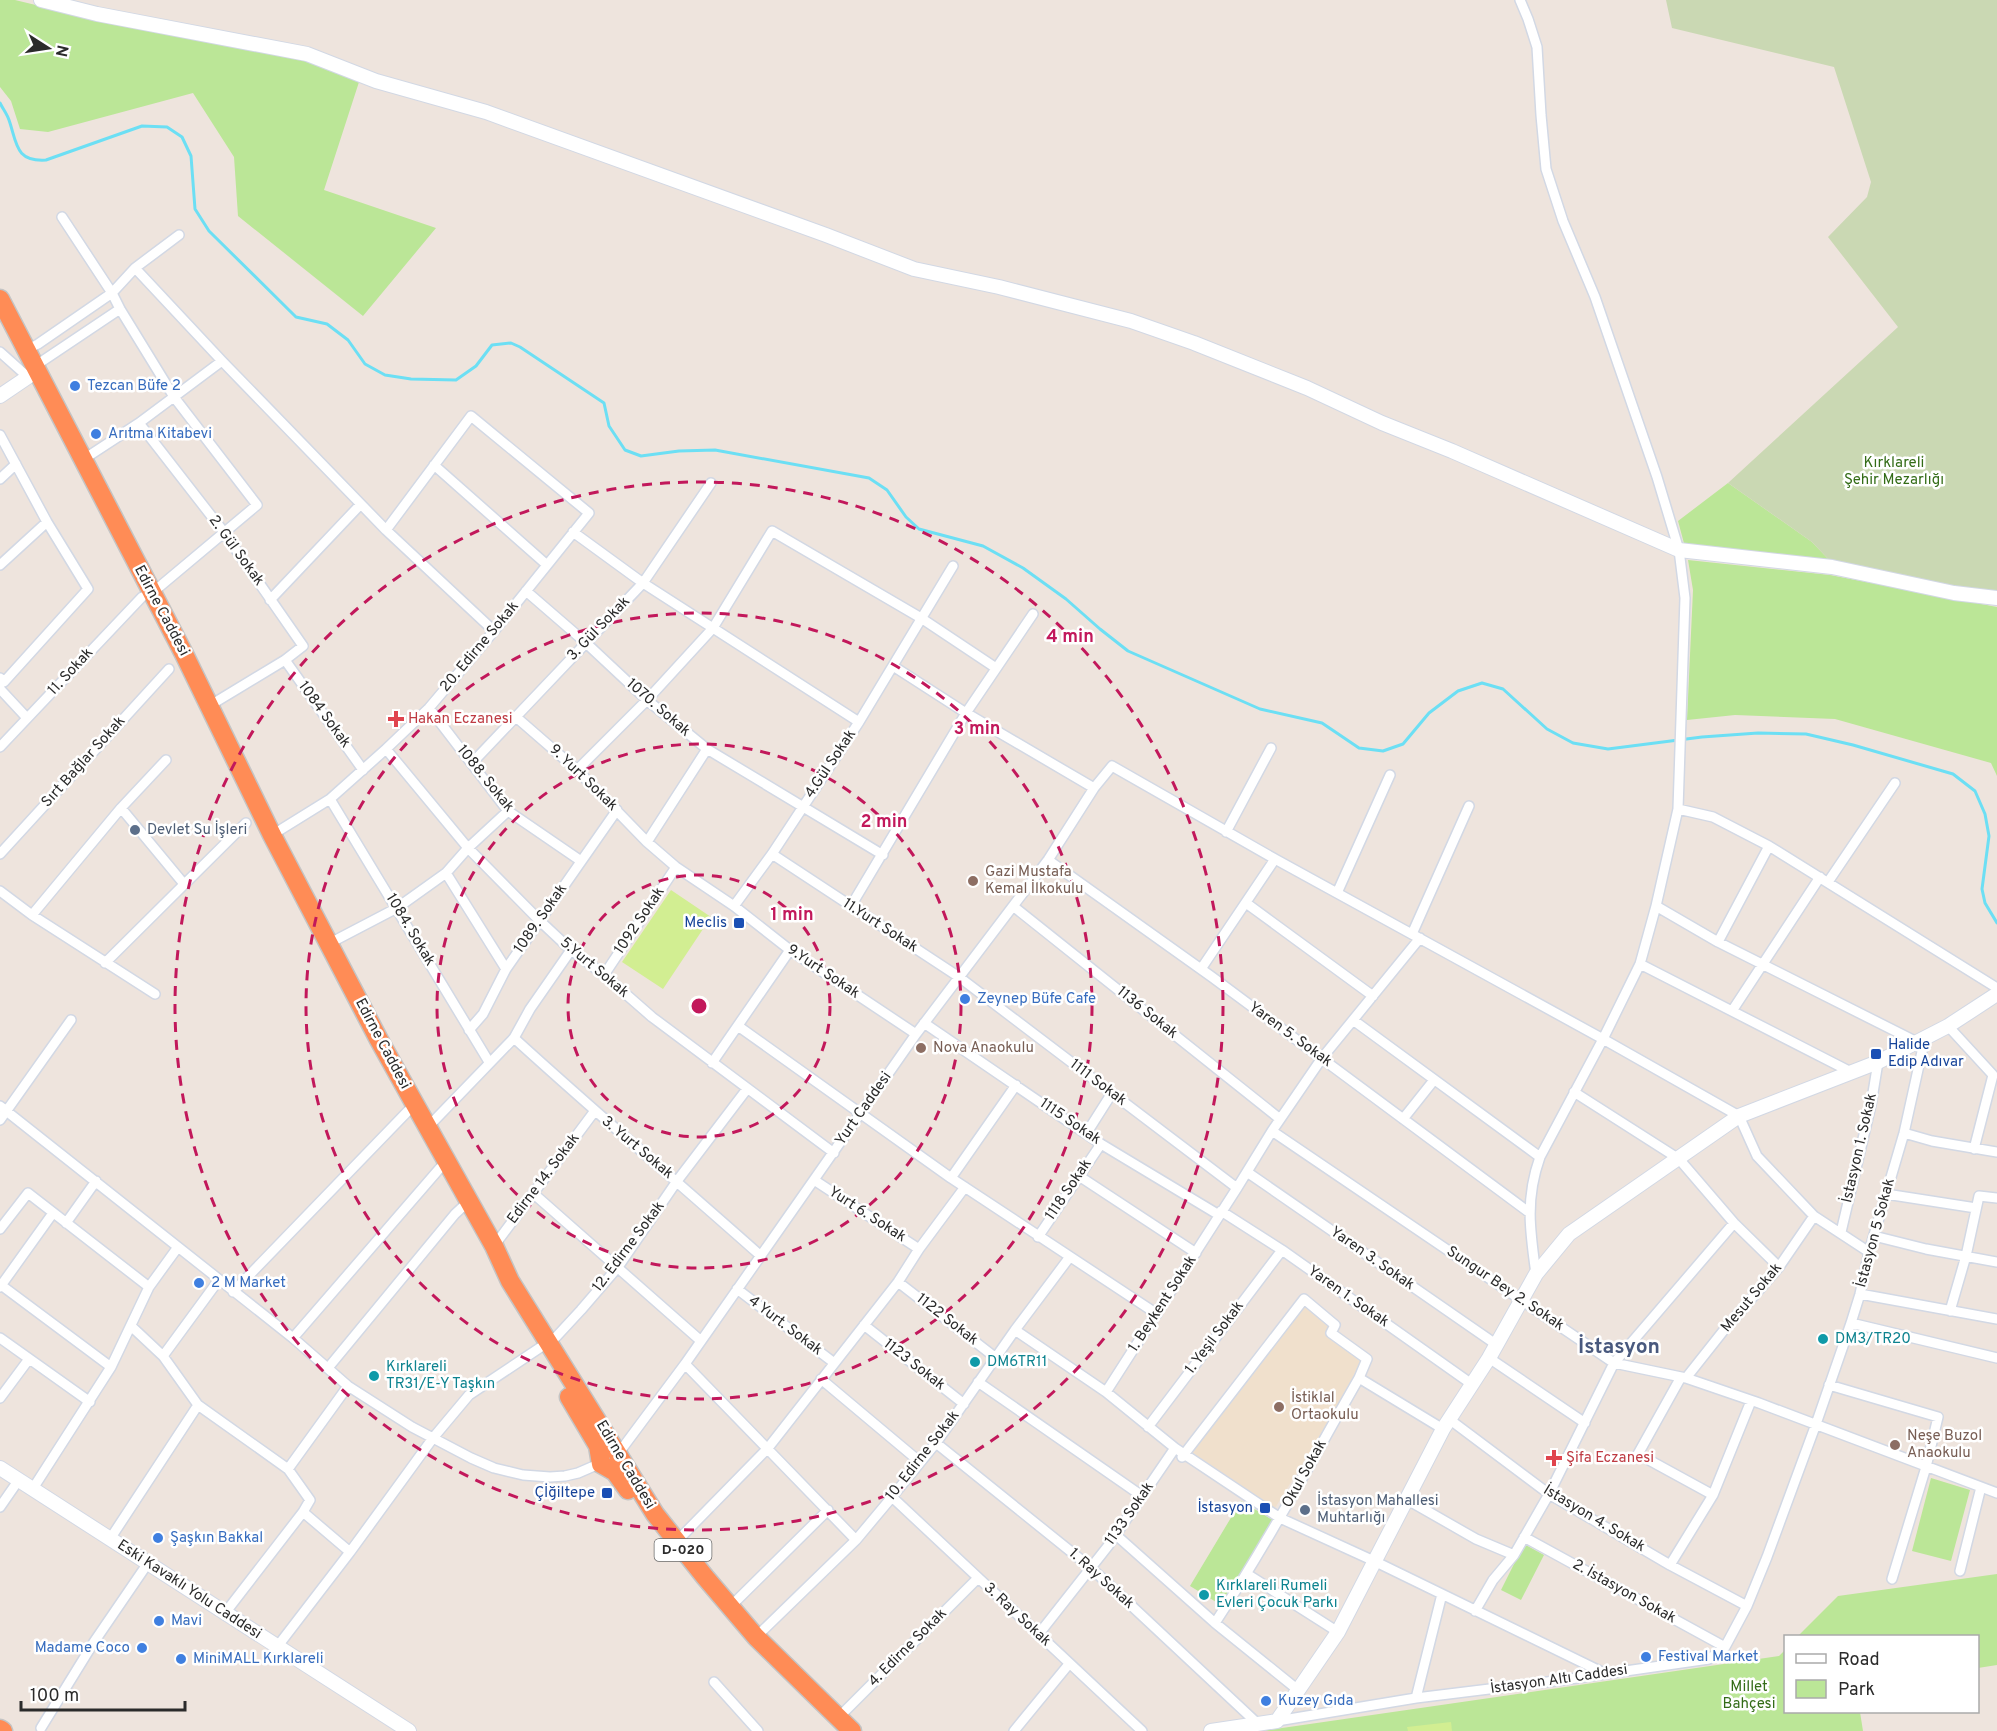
<svg xmlns="http://www.w3.org/2000/svg" width="1997" height="1731" font-family="Overpass,sans-serif">
<style>
.education{fill:#f0e0cc}
.green{fill:#bbe697}
.cemetery{fill:#cad8b3}
.pitch{fill:#d2ee92}
.lines{fill:none;stroke-linecap:round;stroke-linejoin:round}
.stream{stroke:#6cdff4;stroke-width:3}
.street-casing{stroke:#d2d8e4;stroke-width:12}
.secondary-casing{stroke:#d2d8e4;stroke-width:16}
.highway-casing{stroke:#c4c4c4;stroke-width:21}
.street{stroke:#fff;stroke-width:9}
.secondary{stroke:#fff;stroke-width:14}
.highway{stroke:#ff8c56;stroke-width:18}
.ring{fill:none;stroke:#c2185b;stroke-width:3;stroke-dasharray:10 8}
.shop-dot{fill:#3f7fe0;stroke:#fff;stroke-width:2}
.health-dot{fill:#e0444e;stroke:#fff;stroke-width:2}
.service-dot{fill:#5c6f8a;stroke:#fff;stroke-width:2}
.education-dot{fill:#8d6e63;stroke:#fff;stroke-width:2}
.transit-dot{fill:#1a4fb4;stroke:#fff;stroke-width:2}
.culture-dot{fill:#0f9aa8;stroke:#fff;stroke-width:2}
.labels{text-anchor:middle;dominant-baseline:central;stroke-width:5;stroke-linejoin:round;paint-order:stroke}
.shield{fill:#fff;stroke:#6b6b6b;stroke-width:1.5}
.shield-label{font-size:14px;font-weight:bold;fill:#2b2b2b}
.shop-label{font-size:15px;fill:#366cbe;stroke:#fff;text-anchor:start}
.park-label{font-size:15px;fill:#336c17;stroke:#fff}
.street-label{font-size:15px;fill:#2b2b2b;stroke:#fff}
.health-label{font-size:15px;fill:#be3a42;stroke:#fff;text-anchor:start}
.service-label{font-size:15px;fill:#4e5e75;stroke:#fff;text-anchor:start}
.education-label{font-size:15px;fill:#785e54;stroke:#fff;text-anchor:start}
.transit-label{font-size:15px;fill:#164399;stroke:#fff;text-anchor:end}
.culture-label{font-size:15px;fill:#0d838f;stroke:#fff;text-anchor:start}
.district-label{font-size:21px;font-weight:bold;fill:#49597e;stroke:#fff}
.centre{fill:#c2185b;stroke:#fff;stroke-width:3}
.ring-label{font-size:18px;text-anchor:middle;font-weight:bold;fill:#c2185b;stroke:#fff;stroke-width:5;stroke-linejoin:round;paint-order:stroke}
</style>
<rect width="100%" height="100%" fill="#eee4dd"/>
<path class="education" d="M1304 1299 1335 1325 1331 1333 1367 1359 1272 1513 1185 1455Z"/>
<path class="green" d="M0 0H15L102 21 302 59 359 82 324 190 436 228 363 316 238 216 234 157 193 93 48 132 20 129 11 101 0 87Z
M1728 483 1812 542 1832 563 1685 547 1678 521Z
M1688 560 1830 575 1997 607V776L1991 763 1835 719 1735 715 1687 720 1693 590Z
M1931 1478 1970 1490 1951 1561 1912 1551Z
M1241 1501 1273 1520 1221 1605 1190 1586Z
M1524 1544 1544 1555 1521 1600 1501 1590Z
M1997 1574V1665L1978 1668V1636H1798L1838 1596Z
M1785 1650 1786 1712H1860L1863 1731H1261L1779 1656Z"/>
<path class="cemetery" d="M1666 0H1997V594L1976 592 1832 563 1812 542 1728 483 1898 327 1828 237 1867 197 1871 182 1834 67 1672 28Z"/>
<path class="pitch" d="M671 890 711 917 663 989 622 962Z
M1451 1722 1452 1731H1408L1407 1727Z"/>
<g class="lines">
<path class="stream" d="M0 103C3 109 7 114 9 120 17 143 15 162 46 160L142 126 167 127 182 137 191 156 195 209 209 231 296 317 327 324 348 340 365 364 385 375 411 379 456 380 476 366 492 345 511 343 520 347 604 403 609 426 625 450 641 456 679 451 715 450 869 478 887 490 906 517 919 529 983 546 1023 568 1066 599 1100 629 1128 651 1260 709 1322 723 1359 748 1383 751 1403 744 1429 713 1458 691 1482 683 1503 689 1547 729 1573 743 1608 749 1702 737 1758 733 1806 734 1853 745 1953 774 1975 791 1985 814 1989 836 1982 889 1985 903 1997 923"/>
<defs>
<path id="street" d="M1520 0 1528 19 1537 47 1541 115 1546 169 1563 221 1595 297 1657 477 1679 550 1685 598 1678 809 1656 906 1640 964 1603 1039 1540 1157C1525 1199 1530 1231 1536 1274
M62 217 112 293 120 309 174 397 257 505 152 593
M135 268 222 361 386 530 471 416 589 513 494 631 429 708 386 749 330 799 272 835
M26 350 38 344 112 293 135 268 179 235
M0 352 28 377
M35 366 120 309
M139 423 222 361
M0 435 47 522 88 589 4 682 0 678
M84 459 139 423 223 531 303 646 285 660 209 706
M434 465 547 565
M0 479 16 464
M386 530 494 631
M573 532 643 583 859 722
M0 565 47 522
M526 591 585 642 647 700 707 749 883 855
M270 600 360 505
M285 660 363 770
M893 666 966 713 1094 788
M0 689 27 718
M429 708 508 811 581 861
M516 717 577 770 647 842 676 867 734 906 790 950 916 1034
M0 747 142 597
M386 749 468 848 540 921 571 950 604 975 652 1017 834 1153
M472 763 643 583 711 483
M577 770 647 700 713 628 772 531 921 618 996 668
M330 799 489 1062
M121 808 184 884
M1678 809 1713 817 1769 846 1997 988
M1226 832 1271 748
M647 842 707 749
M0 854 169 669
M772 854 959 977 1237 1188
M1275 859 1603 1039 1739 1116 1757 1156 1814 1216 1869 1252
M1048 860 1212 977 1530 1213
M446 873 506 969
M1828 882 1895 783
M0 891 32 915 155 994
M1337 893 1390 775
M1246 903 1373 996
M734 906 772 854 859 722 953 566
M851 906 966 713 1033 614
M1013 906 1280 1119
M1656 906 1718 942 1917 1042
M32 915 121 808 166 760
M1412 934 1469 806
M1718 942 1769 846
M330 943 397 908 446 873 468 848 508 811
M105 963 246 823
M1640 964 1851 1072
M604 975 676 867
M1732 1011 1820 877
M1353 1020 1540 1157
M924 1023 1101 1144 1219 1215
M738 1026 951 1178 1157 1314
M1948 1026 1993 1075 1974 1149
M469 1030 483 1014 506 969 617 810
M514 1038C595 1112 679 1183 761 1256
M712 1063 790 950
M1574 1092 1679 1159 1734 1223 1779 1267
M0 1106 293 1338 348 1386 412 1427 471 1458 494 1468 523 1475 550 1477 565 1476 578 1473 601 1463
M1403 1119 1434 1080
M0 1120 71 1020
M427 1128 514 1038 530 1009 571 950
M1272 1131 1614 1363 1686 1378 1759 1403 1997 1493
M1904 1133 1932 1141 1997 1152
M1086 1134 1112 1093
M1247 1172 1497 1345
M1079 1176 1196 1253
M951 1178 1016 1085
M814 1180 919 1249
M534 1194 701 1341
M1886 1194 1976 1208
M1221 1211 1282 1250 1473 1385
M66 1223 96 1181
M0 1229 28 1193 149 1287
M1841 1232 1871 1105 1878 1062
M1874 1236 1926 1249 1997 1262
M1038 1237 1101 1144
M494 1246 594 1112
M898 1282 996 1358
M1 1285 111 1367
M0 1287 53 1213
M737 1289 833 1362
M233 1292 408 1111
M1860 1294 1997 1319
M1950 1311 1966 1256 1979 1196 1997 1198
M1851 1323 1997 1358
M864 1325 964 1404
M131 1326 163 1356 218 1281
M1015 1330 1106 1392 1175 1448 1280 1518 1374 1561 1604 1673
M0 1338 90 1402
M293 1338 440 1168
M163 1356 198 1405
M1489 1358 1585 1423
M685 1364 856 1540
M328 1368 455 1214 468 1202
M1681 1377 1638 1454 1713 1495
M1686 1378 1724 1330 1779 1267 1814 1216
M821 1379 920 1462
M978 1382 1142 1496
M1829 1385 1938 1417 1926 1467 1892 1579
M1106 1392 1237 1188 1272 1131 1322 1058 1420 938
M0 1398 29 1359
M1449 1419 1549 1494 1670 1565 1747 1606
M1148 1427 1282 1250
M936 1443 1090 1567 1258 1724
M618 1454 685 1364 916 1034 1048 860 1094 788 1112 766 1275 859 1201 969
M1182 1457 1304 1299 1335 1325 1331 1333 1367 1359 1359 1378
M32 1490 111 1367 149 1287 178 1247
M892 1497 1142 1731
M1406 1499 1476 1539 1514 1555
M0 1507 18 1481
M303 1512 350 1552
M1116 1535 1215 1623 1298 1690
M1524 1537 1725 1647
M110 1539 198 1405 288 1469
M677 1541 768 1448 898 1282 919 1249 965 1187
M1670 1565 1713 1495 1751 1401
M1960 1571 1981 1487
M1247 1574 1338 1632
M730 1607 828 1510
M1475 1611 1493 1580 1514 1555 1549 1494 1614 1363 1734 1223
M225 1613 303 1512 310 1500 288 1469 348 1386
M1215 1623C1267 1544 1312 1460 1359 1378L1443 1429
M1038 1635 1108 1546 1175 1448
M756 1637 856 1540 892 1497 936 1443 1015 1330 1069 1258
M277 1647 350 1552 433 1438 469 1395 556 1337 581 1310 618 1267 677 1181 747 1089
M714 1682 758 1731
M1416 1698 1442 1594
M838 1718 978 1578
M1277 1721 1416 1698 1563 1680 1709 1659 1725 1647 1747 1606 1767 1557 1816 1424 1851 1323 1860 1294 1869 1252 1904 1133 1925 1038
M41 1728 94 1642 148 1563
M1014 1731 1069 1664"/>
<path id="secondary" d="M41 0 97 14 307 54 376 81 486 112 826 235 914 269 999 287 1131 321 1194 343 1307 388 1382 423 1452 451 1679 550 1832 567 1954 593 1997 598
M0 396 28 377
M0 1468 409 1731
M1211 1731 1277 1721 1338 1632 1443 1429 1489 1358 1536 1274 1569 1234 1739 1116 1878 1062 1948 1026 1997 994"/>
<path id="highway" d="M0 299 184 654 272 835 379 1040 494 1246 510 1281 655 1514 705 1577 756 1637 852 1731
M569 1397 598 1446 601 1464 615 1472 628 1490
M0 1729 3 1731"/>
</defs>
<use href="#street" class="street-casing"/>
<use href="#secondary" class="secondary-casing"/>
<use href="#highway" class="highway-casing"/>
<use href="#street" class="street"/>
<use href="#secondary" class="secondary"/>
<use href="#highway" class="highway"/>
</g>
<g class="ring">
<circle cx="699" cy="1006" r="131"/>
<circle cx="699" cy="1006" r="262"/>
<circle cx="699" cy="1006" r="393"/>
<circle cx="699" cy="1006" r="524"/>
</g>
<g class="shop-dot">
<circle cx="75" cy="386" r="6"/>
<circle cx="96" cy="434" r="6"/>
<circle cx="965" cy="999" r="6"/>
<circle cx="199" cy="1283" r="6"/>
<circle cx="158" cy="1538" r="6"/>
<circle cx="159" cy="1621" r="6"/>
<circle cx="142" cy="1648" r="6"/>
<circle cx="1646" cy="1657" r="6"/>
<circle cx="181" cy="1659" r="6"/>
<circle cx="1266" cy="1701" r="6"/>
</g>
<g class="health-dot">
<path d="M393 710h6v6h6v6h-6v6h-6v-6h-6v-6h6z"/>
<path d="M1551 1449h6v6h6v6h-6v6h-6v-6h-6v-6h6z"/>
</g>
<g class="service-dot">
<circle cx="135" cy="830" r="6"/>
<circle cx="1305" cy="1510" r="6"/>
</g>
<g class="education-dot">
<circle cx="973" cy="881" r="6"/>
<circle cx="921" cy="1048" r="6"/>
<circle cx="1279" cy="1407" r="6"/>
<circle cx="1895" cy="1445" r="6"/>
</g>
<g class="transit-dot">
<rect x="733" y="917" width="12" height="12" rx="3"/>
<rect x="1870" y="1048" width="12" height="12" rx="3"/>
<rect x="601" y="1487" width="12" height="12" rx="3"/>
<rect x="1259" y="1502" width="12" height="12" rx="3"/>
</g>
<g class="culture-dot">
<circle cx="1823" cy="1339" r="6"/>
<circle cx="975" cy="1362" r="6"/>
<circle cx="374" cy="1376" r="6"/>
<circle cx="1204" cy="1595" r="6"/>
</g>
<g class="labels">
<rect class="shield" x="654.5" y="1539" width="57" height="22" rx="4.5"/>
<g class="shield-label">
<text x="683" y="1550">D-020</text>
</g>
<g class="shop-label">
<text x="87" y="386">Tezcan Büfe 2</text>
<text x="108" y="434">Arıtma Kitabevi</text>
<text x="977" y="999">Zeynep Büfe Cafe</text>
<text x="211" y="1283">2 M Market</text>
<text x="170" y="1538">Şaşkın Bakkal</text>
<text x="171" y="1621">Mavi</text>
<text x="130" y="1648" text-anchor="end">Madame Coco</text>
<text x="1658" y="1657">Festival Market</text>
<text x="193" y="1659">MiniMALL Kırklareli</text>
<text x="1278" y="1701">Kuzey Gıda</text>
</g>
<g class="park-label">
<text x="1894" y="463">Kırklareli<tspan x="1894" dy="17">Şehir Mezarlığı</tspan></text>
<text x="1749" y="1687">Millet<tspan x="1749" dy="17">Bahçesi</tspan></text>
</g>
<g class="street-label">
<text transform="translate(236 551) rotate(54)">2. Gül Sokak</text>
<text transform="translate(161 611) rotate(62)">Edirne Caddesi</text>
<text transform="translate(599 629) rotate(-46)">3. Gül Sokak</text>
<text transform="translate(480 647) rotate(-50)">20. Edirne Sokak</text>
<text transform="translate(71 672) rotate(-47)">11. Sokak</text>
<text transform="translate(658 708) rotate(41)">1070. Sokak</text>
<text transform="translate(324 715) rotate(54)">1084 Sokak</text>
<text transform="translate(84 762) rotate(-48)">Sırt Bağlar Sokak</text>
<text transform="translate(831 764) rotate(-56)">4.Gül Sokak</text>
<text transform="translate(583 778) rotate(44)">9. Yurt Sokak</text>
<text transform="translate(485 779) rotate(51)">1088. Sokak</text>
<text transform="translate(541 919) rotate(-55)">1089. Sokak</text>
<text transform="translate(640 921) rotate(-56)">1092 Sokak</text>
<text transform="translate(880 926) rotate(33)">11.Yurt Sokak</text>
<text transform="translate(410 930) rotate(59)">1084. Sokak</text>
<text transform="translate(594 968) rotate(40)">5.Yurt Sokak</text>
<text transform="translate(823 972) rotate(34)">9.Yurt Sokak</text>
<text transform="translate(1147 1013) rotate(39)">1136 Sokak</text>
<text transform="translate(1290 1035) rotate(36)">Yaren 5. Sokak</text>
<text transform="translate(382 1044) rotate(62)">Edirne Caddesi</text>
<text transform="translate(1098 1083) rotate(37)">1111 Sokak</text>
<text transform="translate(864 1109) rotate(-55)">Yurt Caddesi</text>
<text transform="translate(1070 1122) rotate(34)">1115 Sokak</text>
<text transform="translate(637 1148) rotate(40)">3. Yurt Sokak</text>
<text transform="translate(1860 1148) rotate(-77)">İstasyon 1. Sokak</text>
<text transform="translate(544 1179) rotate(-53)">Edirne 14. Sokak</text>
<text transform="translate(1069 1190) rotate(-56)">1118 Sokak</text>
<text transform="translate(867 1215) rotate(33)">Yurt 6. Sokak</text>
<text transform="translate(1876 1233) rotate(-75)">İstasyon 5 Sokak</text>
<text transform="translate(629 1247) rotate(-53)">12. Edirne Sokak</text>
<text transform="translate(1372 1259) rotate(35)">Yaren 3. Sokak</text>
<text transform="translate(1505 1289) rotate(34)">Sungur Bey 2. Sokak</text>
<text transform="translate(1348 1297) rotate(35)">Yaren 1. Sokak</text>
<text transform="translate(1752 1298) rotate(-50)">Mesut Sokak</text>
<text transform="translate(1163 1304) rotate(-57)">1. Beykent Sokak</text>
<text transform="translate(947 1320) rotate(38)">1122 Sokak</text>
<text transform="translate(785 1326) rotate(37)">4 Yurt. Sokak</text>
<text transform="translate(1215 1338) rotate(-53)">1. Yeşil Sokak</text>
<text transform="translate(914 1365) rotate(38)">1123 Sokak</text>
<text transform="translate(923 1456) rotate(-52)">10. Edirne Sokak</text>
<text transform="translate(625 1465) rotate(59)">Edirne Caddesi</text>
<text transform="translate(1305 1474) rotate(-61)">Okul Sokak</text>
<text transform="translate(1130 1514) rotate(-55)">1133 Sokak</text>
<text transform="translate(1594 1519) rotate(31)">İstasyon 4. Sokak</text>
<text transform="translate(1101 1579) rotate(42)">1. Ray Sokak</text>
<text transform="translate(189 1590) rotate(33)">Eski Kavaklı Yolu Caddesi</text>
<text transform="translate(1624 1592) rotate(29)">2. İstasyon Sokak</text>
<text transform="translate(1017 1615) rotate(43)">3. Ray Sokak</text>
<text transform="translate(908 1648) rotate(-45)">4. Edirne Sokak</text>
<text transform="translate(1559 1680) rotate(-8)">İstasyon Altı Caddesi</text>
</g>
<g class="health-label">
<text x="408" y="719">Hakan Eczanesi</text>
<text x="1566" y="1458">Şifa Eczanesi</text>
</g>
<g class="service-label">
<text x="147" y="830">Devlet Su İşleri</text>
<text x="1317" y="1501">İstasyon Mahallesi<tspan x="1317" dy="17">Muhtarlığı</tspan></text>
</g>
<g class="education-label">
<text x="985" y="872">Gazi Mustafa<tspan x="985" dy="17">Kemal İlkokulu</tspan></text>
<text x="933" y="1048">Nova Anaokulu</text>
<text x="1291" y="1398">İstiklal<tspan x="1291" dy="17">Ortaokulu</tspan></text>
<text x="1907" y="1436">Neşe Buzol<tspan x="1907" dy="17">Anaokulu</tspan></text>
</g>
<g class="transit-label">
<text x="727" y="923">Meclis</text>
<text x="1888" y="1045" text-anchor="start">Halide<tspan x="1888" dy="17">Edip Adıvar</tspan></text>
<text x="595" y="1493">Çİğiltepe</text>
<text x="1253" y="1508">İstasyon</text>
</g>
<g class="culture-label">
<text x="1835" y="1339">DM3/TR20</text>
<text x="987" y="1362">DM6TR11</text>
<text x="386" y="1367">Kırklareli<tspan x="386" dy="17">TR31/E-Y Taşkın</tspan></text>
<text x="1216" y="1586">Kırklareli Rumeli<tspan x="1216" dy="17">Evleri Çocuk Parkı</tspan></text>
</g>
<g class="district-label">
<text x="1619" y="1347">İstasyon</text>
</g>
</g>
<circle cx="699" cy="1006" r="9" class="centre"/>
<g class="ring-label">
<text x="1070" y="642">4 min</text>
<text x="977" y="734">3 min</text>
<text x="884" y="827">2 min</text>
<text x="792" y="920">1 min</text>
</g>
<rect x="1784" y="1635" width="195" height="78" fill="#ffffff" stroke="#aaaaaa" stroke-width="1.5"/>
<rect x="1796" y="1654" width="30" height="9" fill="#ffffff" stroke="#aaaaaa" stroke-width="1.5"/>
<text x="1838" y="1665" font-size="18" fill="#2b2b2b">Road</text>
<rect x="1796" y="1680" width="30" height="18" fill="#bbe697" stroke="#aaaaaa" stroke-width="1.5"/>
<text x="1838" y="1695" font-size="18" fill="#2b2b2b">Park</text>
<g transform="translate(48 48) rotate(102)" stroke="#ffffff" stroke-width="4.5" paint-order="stroke">
<path d="M0-4.5L10 22L0 15L-10 22Z" fill="#2b2b2b"/>
<text y="-9" font-size="16" font-weight="bold" text-anchor="middle" fill="#2b2b2b">N</text>
</g>
<path d="M21 1701v9h164v-9" fill="none" stroke="#2b2b2b" stroke-width="3"/>
<text x="30" y="1701" font-size="18" fill="#2b2b2b" stroke="#ffffff" stroke-width="4.5" paint-order="stroke">100 m</text>
</svg>
